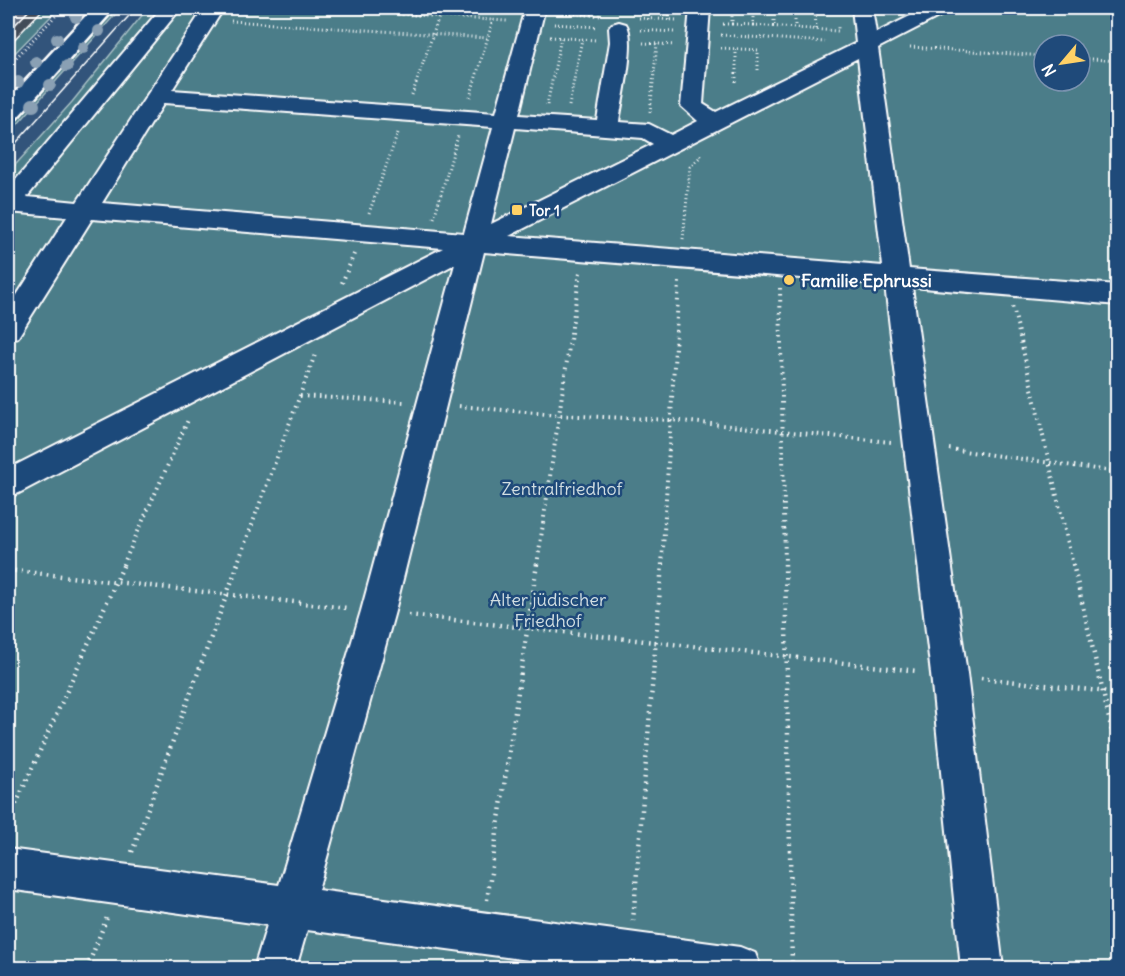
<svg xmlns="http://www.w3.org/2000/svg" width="1125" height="976" font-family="Delius,sans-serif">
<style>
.green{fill:#4c7d89;stroke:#a6bec4;stroke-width:1.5;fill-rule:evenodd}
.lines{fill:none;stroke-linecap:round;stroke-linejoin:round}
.minor-casing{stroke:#fff;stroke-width:4}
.major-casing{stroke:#fff;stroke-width:5}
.path-far2{stroke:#fff;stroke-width:3;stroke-dasharray:1 3;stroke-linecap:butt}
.path-far1{stroke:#fff;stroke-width:4;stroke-dasharray:1.5 4.5;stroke-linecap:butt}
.path{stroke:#fff;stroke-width:4.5;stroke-dasharray:1.5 5;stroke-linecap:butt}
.minor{fill:#1f4a7a;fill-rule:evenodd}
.major{fill:#1f4a7a;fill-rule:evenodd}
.tram{stroke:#fff;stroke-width:1.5}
.tree{fill:#8aa0b4}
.shaded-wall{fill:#424b58;stroke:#fff;stroke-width:1.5}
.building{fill:#5e6b7e;stroke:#fff;stroke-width:1.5}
.poi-dot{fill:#ffd166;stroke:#1f4a7a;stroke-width:2}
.labels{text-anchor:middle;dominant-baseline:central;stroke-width:5;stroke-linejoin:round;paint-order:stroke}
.far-poi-label{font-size:15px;font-weight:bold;fill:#fff;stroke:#1f4a7a;text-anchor:start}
.poi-label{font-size:18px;font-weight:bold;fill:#fff;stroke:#1f4a7a;text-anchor:start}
.park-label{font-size:18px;fill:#d2dee2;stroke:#1f4a7a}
</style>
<rect width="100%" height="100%" fill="#32547b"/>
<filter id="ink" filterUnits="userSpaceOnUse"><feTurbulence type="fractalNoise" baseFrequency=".0167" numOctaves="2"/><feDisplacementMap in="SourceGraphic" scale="12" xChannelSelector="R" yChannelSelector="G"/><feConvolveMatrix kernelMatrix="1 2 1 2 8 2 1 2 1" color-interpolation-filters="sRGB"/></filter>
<g filter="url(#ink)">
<path class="green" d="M8 8H59L8 60Z
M116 8H121L8 135V128Z
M148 8H1117V968H8V173L72 102ZM1044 45H1080V81H1044Z"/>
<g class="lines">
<defs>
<path id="minor" d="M161 8H181L27 197 77 202 204 8H224L172 90 496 113 525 8H545L519 115 597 120 610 42 609 28 612 24 619 22 626 24C637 39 622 101 619 122L649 124 671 135 698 121 681 106 690 8H710L703 104 716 112 856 43 852 8H872L876 33 926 8H951L948 12 878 48 909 269 1118 285V305L912 287 967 674 1003 968H961L931 674 885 285 484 252 395 611 318 890 740 947 755 953 761 968H587L307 930 296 968H254L267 925 8 889V849L279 885 361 611 455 264 19 493 8 497V469L443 248 92 219 18 337 8 340V309L67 217 8 212V189ZM858 58 883 266 509 236ZM164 103 493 127 464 233 102 203ZM515 128 643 138 653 144 491 224Z"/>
<path id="major" d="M93 8H115L16 119 8 121V100Z"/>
</defs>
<use href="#minor" class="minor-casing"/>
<use href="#major" class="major-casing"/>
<path class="path-far2" d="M306 8 507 21
M774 8V26
M795 8V28
M815 8 816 29
M563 13 601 16
M585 15 587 8
M639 18 676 20
M648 19 649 8
M669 20 670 8
M231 21 487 38
M554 24 597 27
M723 24H732V8
M732 24 753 25V8
M753 25 838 31V27
M641 30 675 32
M721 35 825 42
M550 37 596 40
M643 43 674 45
M910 47 1044 56
M721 48 758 50V72
M736 49V82
M1080 58 1118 61
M8 66 63 8
M412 95 442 8
M470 97 493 20
M547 105 561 38
M569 106 582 39
M650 112 657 44
M369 213 398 133
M434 218 458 136
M683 239 690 167 701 156 699 154"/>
<path class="path-far1" d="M342 283 354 254
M780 288 785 565
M1013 307 1073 565
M300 396 404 402
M459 406 558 415 671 420 891 442
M949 449 1118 472
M123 565 188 420
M237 565 316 352
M537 565 580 272
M662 565 679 282"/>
<path class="path" d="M785 564 792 968
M1073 564 1118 757
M8 570 347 608
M409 615 917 671
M981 678 1118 693
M8 822 124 564
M132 852 238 564
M487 900 537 564
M633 921 662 564
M87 968 108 915"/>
<use href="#minor" class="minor"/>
<use href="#major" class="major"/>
<path class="tram" d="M8 152 136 8"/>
</g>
<g class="tree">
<circle cx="76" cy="17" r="6"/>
<circle cx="99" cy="31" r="6"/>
<circle cx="57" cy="39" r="6"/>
<circle cx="83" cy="48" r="6"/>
<circle cx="36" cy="62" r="6"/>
<circle cx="67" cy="66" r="6"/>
<circle cx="18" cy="82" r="6"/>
<circle cx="50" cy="85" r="6"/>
<circle cx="33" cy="105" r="7"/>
</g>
<path class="shaded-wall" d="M31 8H44L8 46V32Z"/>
<path class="building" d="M8 8H31L8 32Z"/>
</g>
<g class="poi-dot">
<rect x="511" y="204" width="12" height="12" rx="3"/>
<circle cx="789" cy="280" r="6"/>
</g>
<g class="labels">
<g class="far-poi-label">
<text x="529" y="210">Tor 1</text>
</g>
<g class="poi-label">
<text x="801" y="280">Familie Ephrussi</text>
</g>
<g class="park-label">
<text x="562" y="488">Zentralfriedhof</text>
<text x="548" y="599">Alter jüdischer<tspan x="548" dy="21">Friedhof</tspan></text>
</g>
</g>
<rect width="1125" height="976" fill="none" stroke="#1f4a7a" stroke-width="30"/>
<rect x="15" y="15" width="1095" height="946" fill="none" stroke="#fff" stroke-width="2" filter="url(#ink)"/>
<g transform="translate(1062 63) rotate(241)"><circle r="28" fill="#1f4a7a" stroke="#7992af" stroke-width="1.5"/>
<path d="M0-4.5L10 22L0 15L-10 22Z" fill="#ffd166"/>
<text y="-9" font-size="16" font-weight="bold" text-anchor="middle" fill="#ffffff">N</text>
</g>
</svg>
